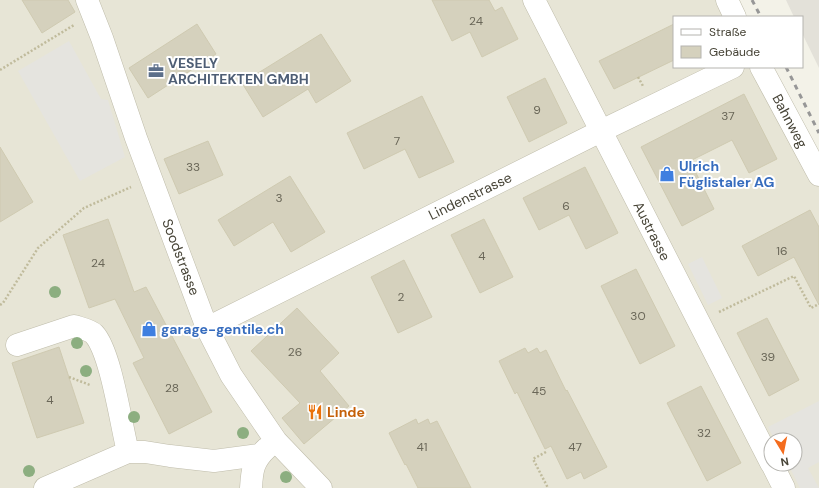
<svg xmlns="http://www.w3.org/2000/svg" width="819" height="488" font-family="'DM Sans',sans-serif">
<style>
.residential{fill:#e7e5d6;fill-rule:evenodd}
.industrial{fill:#e3e1d9}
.parking{fill:#e5e4df}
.building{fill:#d5d1bd;stroke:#cfcab1}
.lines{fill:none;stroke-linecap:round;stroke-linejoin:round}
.minor-casing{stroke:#bfbcaa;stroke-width:23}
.path{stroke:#c0bb9c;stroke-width:2.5;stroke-dasharray:2 2;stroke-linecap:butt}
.minor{stroke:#fff;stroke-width:22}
.rail{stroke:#979797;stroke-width:3;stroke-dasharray:5 5;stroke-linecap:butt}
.tree{fill:#8cae80}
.labels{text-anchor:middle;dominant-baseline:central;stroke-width:4;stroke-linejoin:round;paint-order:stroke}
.number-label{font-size:12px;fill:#6a6758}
.service-label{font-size:14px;font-weight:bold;fill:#4e5e75;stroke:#fff;text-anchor:start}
.street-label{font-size:14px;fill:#474437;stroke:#fff}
.shop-label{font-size:14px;font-weight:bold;fill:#366cbe;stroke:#fff;text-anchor:start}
.food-label{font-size:14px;font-weight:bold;fill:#c56008;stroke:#fff;text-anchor:start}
</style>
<rect width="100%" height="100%" fill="#f3f2e8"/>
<path class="residential" d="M0 0H735L743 17H674V67H770L819 161V488H0ZM771 440H795V464H771Z"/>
<path class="industrial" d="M786 0H819V68L802 33V17H794Z"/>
<path class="parking" d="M69 41 101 99 108 100 125 157 80 181 18 71Z
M702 257 722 298 708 305 688 264Z
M819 401V462L808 468 819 488H800L788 464H795V440H775L768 427Z"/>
<path class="building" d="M22 0H68L75 12 42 33Z
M432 0H489L495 11 502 7 518 39 482 57 470 32 452 41Z
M197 24 216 54 148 98 129 68Z
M674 24V60L614 89 599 61Z
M321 34 351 81 316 103 308 89 263 117 242 83Z
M545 78 567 123 529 142 507 97Z
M744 94 777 159 749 173 732 140 690 161 714 209 682 226 641 147Z
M422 96 454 162 419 178 405 149 364 169 347 133Z
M208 141 223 175 179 194 164 159Z
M0 147 33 202 0 222Z
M585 167 618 233 586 249 569 215 539 230 523 198Z
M290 176 325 232 291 252 273 222 234 246 218 220Z
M810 210 819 227V305L794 257 758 276 742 246Z
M108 219 134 292 146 287 212 412 169 434 133 363 144 358 115 299 89 308 63 235Z
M484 219 513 277 480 293 451 235Z
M404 260 432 317 398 333 371 277Z
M636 269 675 346 640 364 601 286Z
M297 308 339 353 320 371 349 406 304 444 282 418 300 403 251 351Z
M767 318 799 380 769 396 737 333Z
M59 347 84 423 37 438 12 363Z
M525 348 528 353 537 348 540 353 546 350 566 391 567 390 607 467 584 479 581 472 567 479 551 446 545 449 517 392 515 394 499 361Z
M701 386 741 463 707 481 667 403Z
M416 419 418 424 428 419 430 424 437 421 471 488H418L406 464 405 465 389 433Z"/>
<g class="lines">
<defs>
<path id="minor" d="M87 0 102 38 136 138 207 328 231 375 276 441 321 488
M534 0 771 463
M727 0 735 17
M761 67 819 175
M207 328 601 131 733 67
M17 345 74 326C80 328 90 330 94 334 111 352 121 425 128 452
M772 464 784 488
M45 488 128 452H145L170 456 214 461 259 455
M251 488C252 470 253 461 267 448"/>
</defs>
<use href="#minor" class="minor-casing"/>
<path class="path" d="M0 70 74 25
M638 77 643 86
M0 305 3 303 38 248 84 208 131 187
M719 312 794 276 811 308 819 304
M69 377 90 385
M546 452 533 459 548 488"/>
<use href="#minor" class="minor"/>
<path class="rail" d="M752 0 761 17
M786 67 819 133"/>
</g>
<g class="tree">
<circle cx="55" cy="292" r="6"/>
<circle cx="77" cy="343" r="6"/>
<circle cx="86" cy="371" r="6"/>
<circle cx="134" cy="417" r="6"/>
<circle cx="243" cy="433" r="6"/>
<circle cx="29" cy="471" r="6"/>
<circle cx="286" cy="477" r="6"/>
</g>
<defs>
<symbol id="office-bare" viewBox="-9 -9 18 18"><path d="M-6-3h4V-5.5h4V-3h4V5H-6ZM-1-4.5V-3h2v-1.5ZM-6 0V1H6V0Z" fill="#5c6f8a" stroke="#fff" stroke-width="2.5" paint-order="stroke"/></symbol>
<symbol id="shop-bare" viewBox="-9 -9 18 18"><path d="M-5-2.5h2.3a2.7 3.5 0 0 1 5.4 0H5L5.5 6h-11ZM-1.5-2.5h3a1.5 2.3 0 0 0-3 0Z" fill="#3f7fe0" stroke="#fff" stroke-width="2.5" paint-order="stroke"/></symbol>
<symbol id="restaurant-bare" viewBox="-9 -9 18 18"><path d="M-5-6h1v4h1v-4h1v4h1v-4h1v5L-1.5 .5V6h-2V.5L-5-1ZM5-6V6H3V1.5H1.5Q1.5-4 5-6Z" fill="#e8710a" stroke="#fff" stroke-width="2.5" paint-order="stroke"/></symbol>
</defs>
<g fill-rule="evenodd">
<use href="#office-bare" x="145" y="60" width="22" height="22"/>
<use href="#shop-bare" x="656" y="163" width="22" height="22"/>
<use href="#shop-bare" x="138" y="318" width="22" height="22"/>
<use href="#restaurant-bare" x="304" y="401" width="22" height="22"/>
</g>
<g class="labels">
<g class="number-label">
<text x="476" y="21">24</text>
<text x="537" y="110">9</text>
<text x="728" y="116">37</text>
<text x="397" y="141">7</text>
<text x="193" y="167">33</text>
<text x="279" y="198">3</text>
<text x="566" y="206">6</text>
<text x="782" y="251">16</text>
<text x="482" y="256">4</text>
<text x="98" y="263">24</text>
<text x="401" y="297">2</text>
<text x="638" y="316">30</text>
<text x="295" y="352">26</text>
<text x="768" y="357">39</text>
<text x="172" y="388">28</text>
<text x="539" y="391">45</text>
<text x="50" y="400">4</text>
<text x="704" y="433">32</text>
<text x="422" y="447">41</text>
<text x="575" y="447">47</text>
</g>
<g class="service-label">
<text x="168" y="63">VESELY<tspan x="168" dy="16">ARCHITEKTEN GMBH</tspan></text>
</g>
<g class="street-label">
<text transform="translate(790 121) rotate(62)">Bahnweg</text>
<text transform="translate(470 196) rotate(-26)">Lindenstrasse</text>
<text transform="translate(652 231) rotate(63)">Austrasse</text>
<text transform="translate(181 257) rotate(69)">Soodstrasse</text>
</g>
<g class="shop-label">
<text x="679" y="166">Ulrich<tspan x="679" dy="16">Füglistaler AG</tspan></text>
<text x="161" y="329">garage-gentile.ch</text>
</g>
<g class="food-label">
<text x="327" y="412">Linde</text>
</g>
</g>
<rect x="673" y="16" width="130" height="52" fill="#ffffff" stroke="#b5b4af"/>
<rect x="681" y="29" width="20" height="6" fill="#ffffff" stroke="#b5b4af"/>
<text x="709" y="36" font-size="12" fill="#474437">Straße</text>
<rect x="681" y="46" width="20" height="12" fill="#d5d1bd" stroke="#b5b4af"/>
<text x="709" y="56" font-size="12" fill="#474437">Gebäude</text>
<g transform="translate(783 452) rotate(170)"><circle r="19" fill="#ffffff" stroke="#b5b4af"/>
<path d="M0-3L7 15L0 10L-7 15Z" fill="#f46c1e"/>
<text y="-6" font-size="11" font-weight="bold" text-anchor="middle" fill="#474437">N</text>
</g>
</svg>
